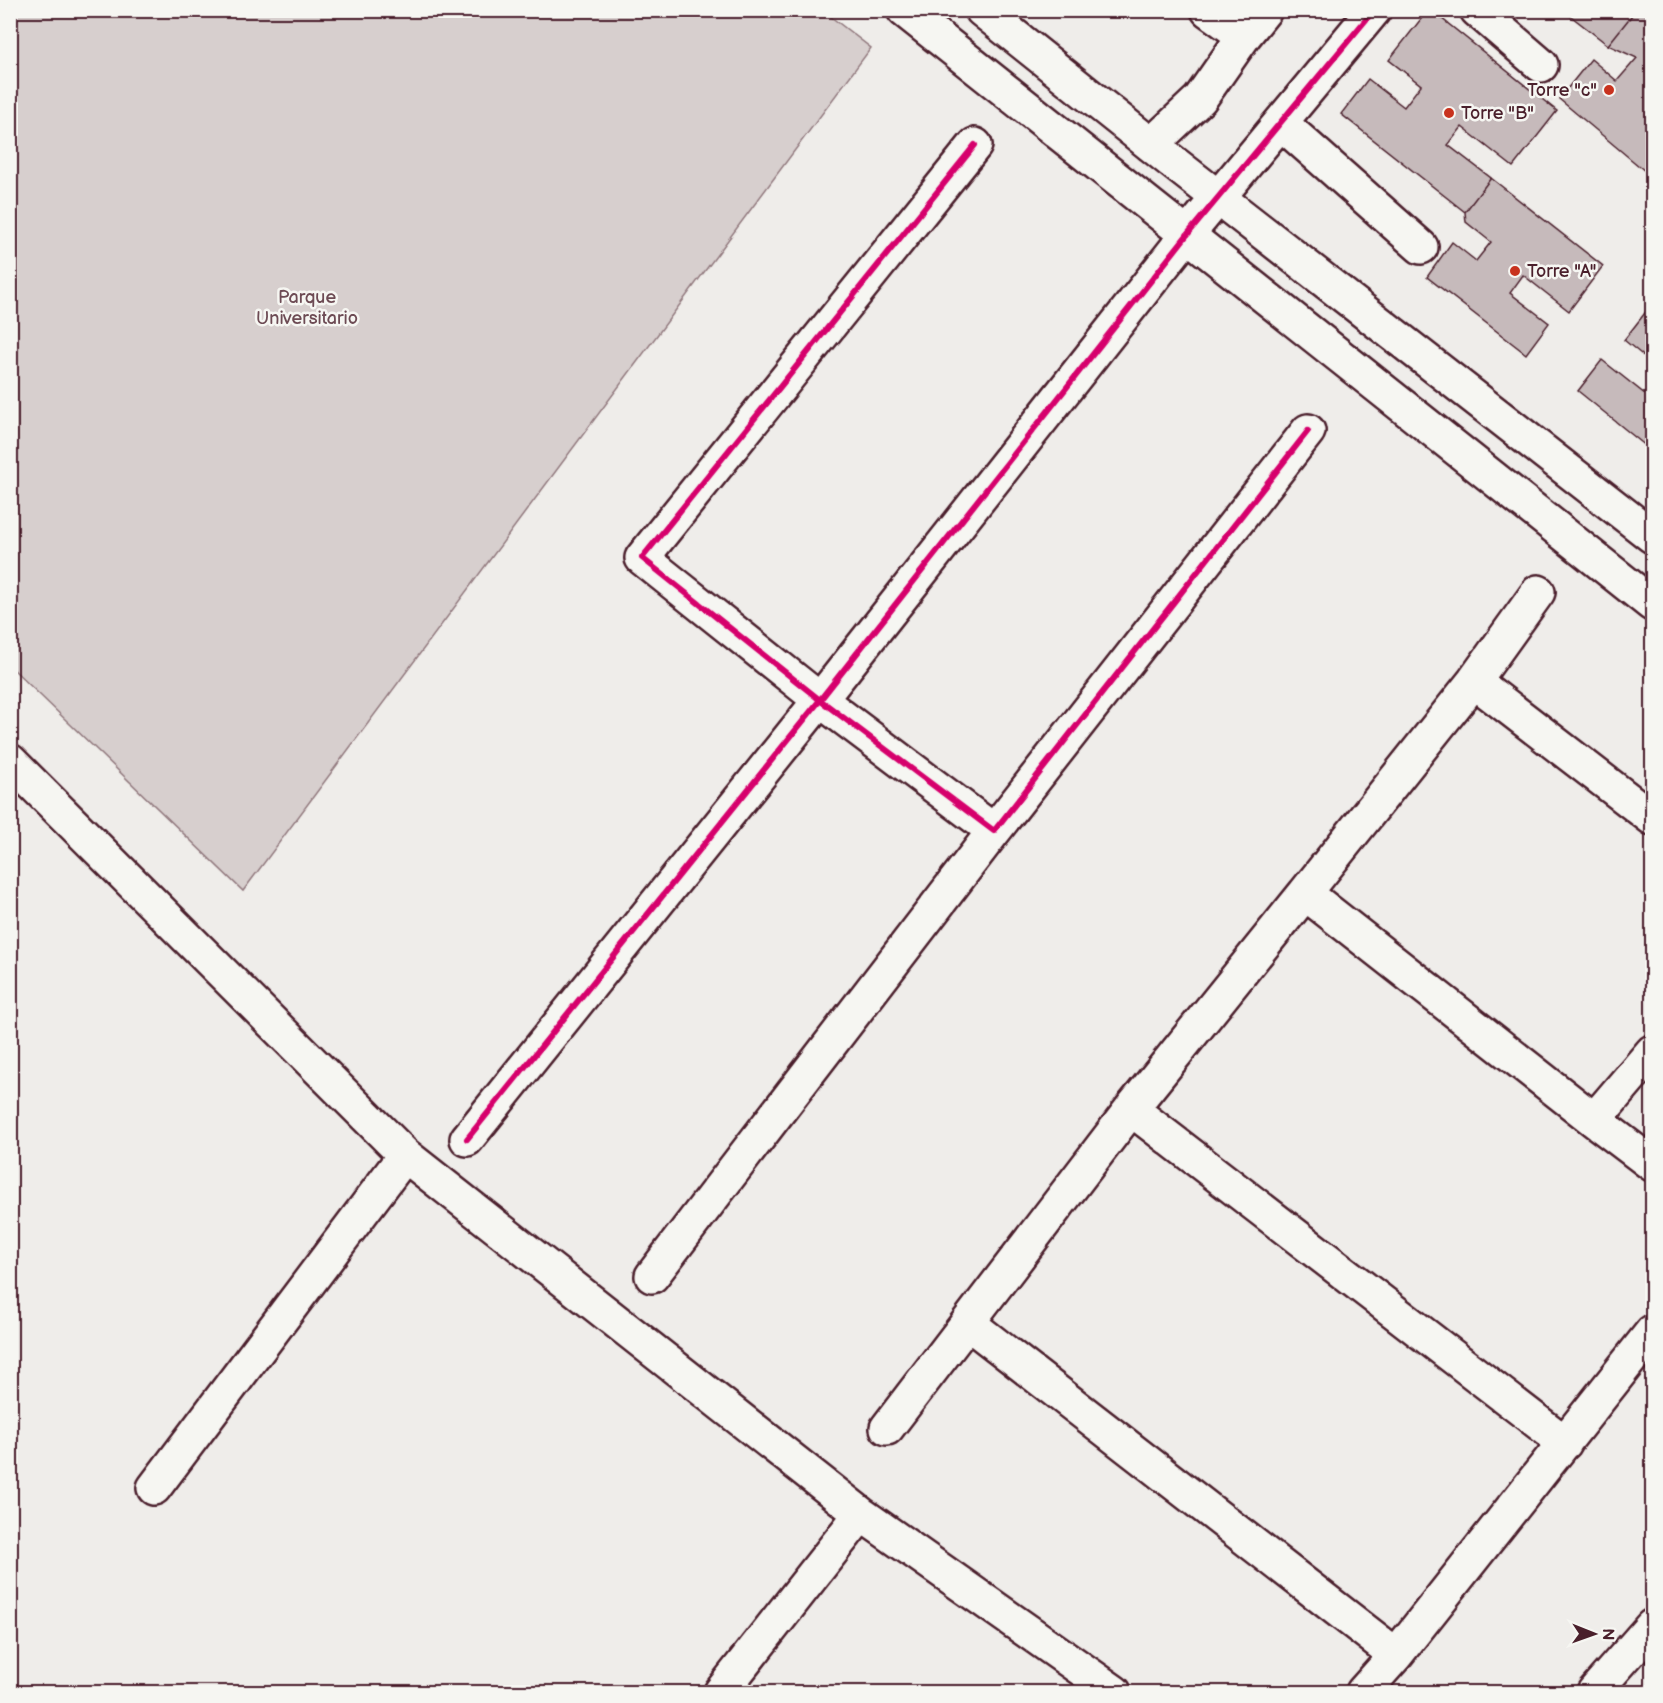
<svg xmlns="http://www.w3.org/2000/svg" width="1663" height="1703" font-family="'Balsamiq Sans',sans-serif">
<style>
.green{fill:#d7cfce;stroke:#90777c;stroke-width:1.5}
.building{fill:#c6babb;stroke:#4a1f2b;stroke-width:1.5}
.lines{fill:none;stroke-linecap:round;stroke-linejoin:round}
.minor-casing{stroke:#4a1f2b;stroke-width:38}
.minor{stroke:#f6f6f2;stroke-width:33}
.cycleway-casing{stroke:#f6f6f2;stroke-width:10}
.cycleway{stroke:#d6006c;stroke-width:6}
.poi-dot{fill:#c8321e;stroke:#f6f6f2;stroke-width:2}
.labels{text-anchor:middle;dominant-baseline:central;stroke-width:5;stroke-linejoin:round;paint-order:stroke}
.poi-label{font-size:18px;fill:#4a1f2b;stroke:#f6f6f2;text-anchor:start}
.park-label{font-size:18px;fill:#6d4b54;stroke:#f6f6f2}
</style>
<rect width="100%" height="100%" fill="#efedea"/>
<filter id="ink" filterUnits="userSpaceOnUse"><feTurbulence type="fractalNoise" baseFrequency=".0167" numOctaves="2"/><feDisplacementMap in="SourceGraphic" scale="12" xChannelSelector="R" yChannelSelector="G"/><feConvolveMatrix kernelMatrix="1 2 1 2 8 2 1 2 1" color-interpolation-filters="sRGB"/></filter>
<g filter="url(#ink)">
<path class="green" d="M822 10 871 48 243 891 11 667V11Z"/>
<path class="building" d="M1428 10H1431L1557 111 1513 167 1462 127 1448 145 1491 178 1465 212 1341 114 1368 79 1404 107 1421 85 1389 60Z
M1563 10H1636L1608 45Z
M1636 10H1642L1652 19V177L1559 99 1591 59 1617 81 1637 58 1608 45Z
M1491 178 1603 266 1569 311 1523 275 1510 293 1549 323 1526 354 1427 277 1452 242 1476 261 1491 242 1466 222 1465 212Z
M1652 304V363L1624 340Z
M1602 360 1650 398 1652 394V451L1578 391Z"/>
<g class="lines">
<defs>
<path id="minor" d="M904 10 1652 604
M982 10 1170 160 1652 536
M1208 10 1244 36
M1477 10 1541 65
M1281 123 1421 247
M975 145 642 558 820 700 994 831 1308 431
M1151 145 1200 99 1244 36 1265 10
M1538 592 1474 681 1305 893 1594 1120 1652 1052
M1474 681 1652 818
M10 761 405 1155 861 1514 1114 1692
M1131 1109 1565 1443
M1594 1120 1652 1164
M467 1139 820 700 1187 235 1374 10
M652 1276 994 831
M968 1323 1396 1655
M887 1428 1131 1109 1305 893
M154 1488 405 1155
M721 1692 861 1514
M1363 1692 1396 1655 1652 1332
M1594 1692 1652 1626"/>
</defs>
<use href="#minor" class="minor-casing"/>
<use href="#minor" class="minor"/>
<defs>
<path id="cycleway" d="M975 145 642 558 820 700 994 831 1308 431
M467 1139 820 700 1187 235 1374 10"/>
</defs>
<use href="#cycleway" class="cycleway-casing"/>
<use href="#cycleway" class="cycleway"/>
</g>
</g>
<g class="poi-dot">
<circle cx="1609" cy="90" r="6"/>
<circle cx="1449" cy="113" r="6"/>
<circle cx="1515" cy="271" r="6"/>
</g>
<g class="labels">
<g class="poi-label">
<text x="1597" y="90" text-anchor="end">Torre "c"</text>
<text x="1461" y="113">Torre "B"</text>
<text x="1527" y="271">Torre "A"</text>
</g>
<g class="park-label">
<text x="307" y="297">Parque<tspan x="307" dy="21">Universitario</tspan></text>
</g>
</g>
<rect width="1663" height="1703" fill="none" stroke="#f6f6f2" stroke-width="36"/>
<rect x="18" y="18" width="1627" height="1667" fill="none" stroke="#4a1f2b" stroke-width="2" filter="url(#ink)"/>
<g transform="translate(1594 1634) rotate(91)" stroke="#f6f6f2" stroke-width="4.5" paint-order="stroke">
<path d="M0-4.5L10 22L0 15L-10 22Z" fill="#4a1f2b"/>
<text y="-9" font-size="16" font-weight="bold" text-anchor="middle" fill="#4a1f2b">N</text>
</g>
</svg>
